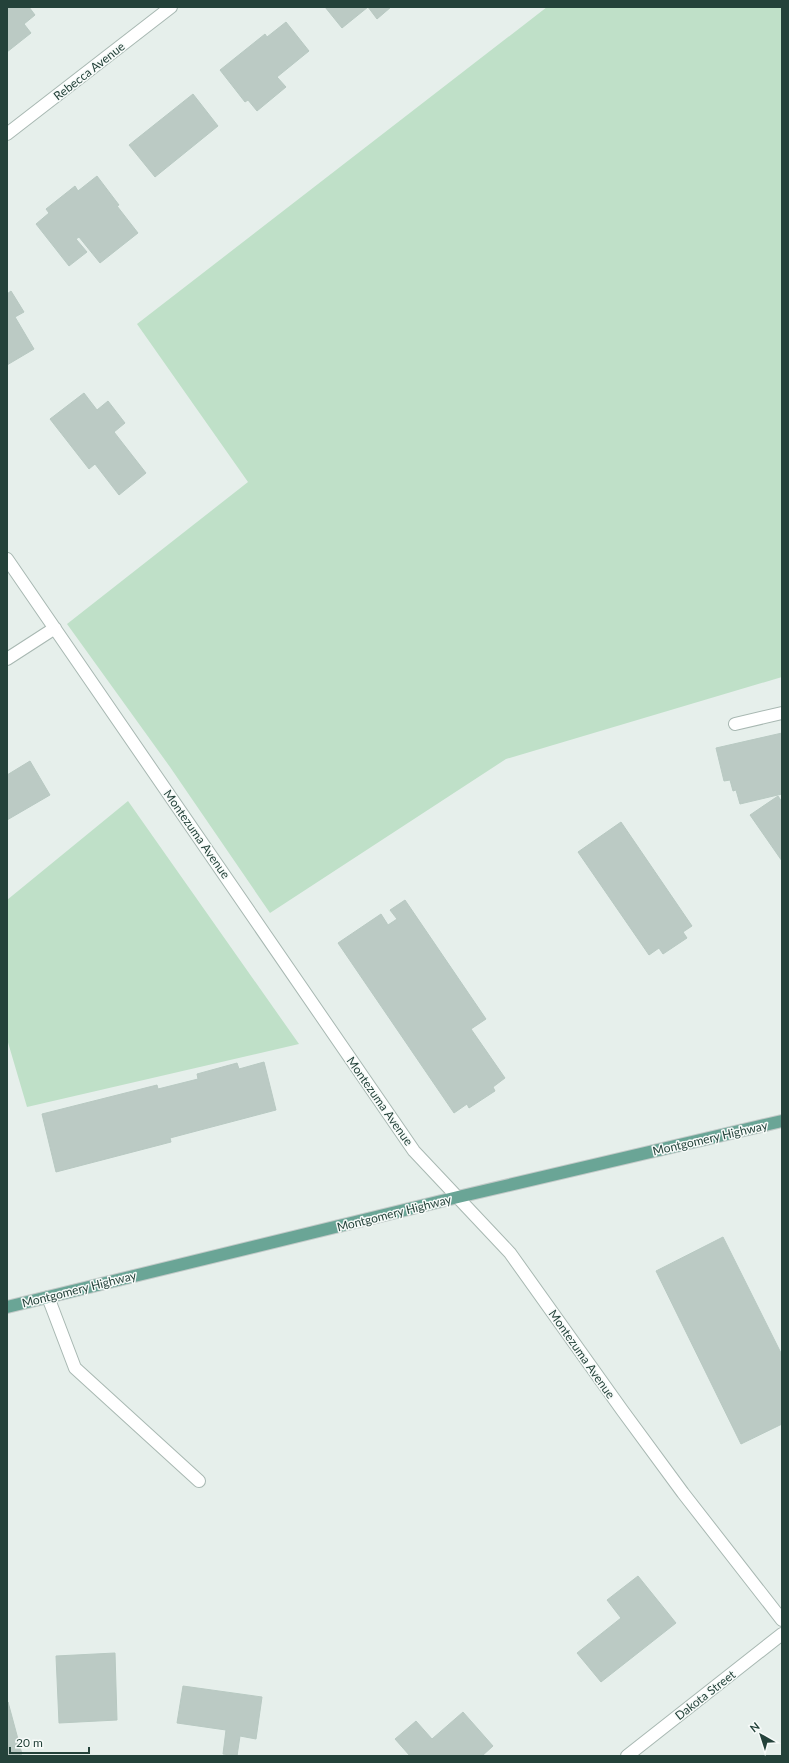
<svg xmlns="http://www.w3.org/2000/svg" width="789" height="1763" font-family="Lato,sans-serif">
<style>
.green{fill:#bfe0c8}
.building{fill:#bbcac4;stroke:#b8c9c2}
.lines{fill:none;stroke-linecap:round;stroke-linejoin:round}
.service-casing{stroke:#a8b8b2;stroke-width:14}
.minor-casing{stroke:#a8b8b2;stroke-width:14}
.primary-casing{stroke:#c2cac8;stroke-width:14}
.service{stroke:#fff;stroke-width:12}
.minor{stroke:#fff;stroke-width:12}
.primary{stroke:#6aa596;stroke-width:12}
.labels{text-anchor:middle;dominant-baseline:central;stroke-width:3;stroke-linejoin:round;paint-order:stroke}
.street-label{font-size:12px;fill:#24423a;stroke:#f7fbf9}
</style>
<rect width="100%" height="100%" fill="#e6efeb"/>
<path class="green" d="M547 7H782V677L506 759 270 913 170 767 67 624 248 482 137 324Z
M128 801 299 1044 27 1107 7 1039V900Z"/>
<path class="building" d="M7 7H29L35 15 24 24 31 33 7 52Z
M325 7H391L377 19 368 7 342 28Z
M286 22 309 51 277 77 286 87 257 111 248 100 245 102 220 70 265 34 267 37Z
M193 94 218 126 155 177 129 145Z
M97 176 119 205 117 206 138 233 100 263 79 237 76 239 87 252 69 266 36 224 49 213 46 209 75 186 78 191Z
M11 291 24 312 15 317 34 349 7 365V294Z
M84 393 97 410 108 401 125 423 114 432 146 473 119 495 95 464 89 469 50 419Z
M782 733V794L740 804 736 790 733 791 730 780 724 781 716 748Z
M30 761 50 795 7 820V775Z
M778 796 782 802V861L750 815Z
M621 822 692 926 683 932 687 938 663 954 659 948 649 955 578 852Z
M405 900 486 1019 471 1029 505 1078 493 1087 495 1091 469 1108 467 1104 454 1113 338 943 381 914 388 925 397 919 390 910Z
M264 1062 276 1110 170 1138 171 1142 56 1172 42 1114 157 1085 158 1089 198 1079 197 1074 237 1063 239 1069Z
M723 1237 782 1355V1424L741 1444 656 1271Z
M638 1576 676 1623 601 1682 577 1653 621 1618 607 1600Z
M115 1653 117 1720 59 1723 56 1656Z
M183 1686 262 1697 256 1739 240 1736 237 1756 223 1754 226 1730 177 1723Z
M8 1702 22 1754 13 1756H7Z
M463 1712 493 1746 482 1756H410L395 1739 416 1721 432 1739Z"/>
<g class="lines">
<defs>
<path id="service" d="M735 724 782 713
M48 1297 75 1368 199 1481"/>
<path id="minor" d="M7 134 171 7
M7 559 414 1151 510 1253 622 1410 683 1493 782 1620
M7 659 55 628
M627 1756 782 1634"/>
<path id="primary" d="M7 1307 458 1197 782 1121"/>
</defs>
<use href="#service" class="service-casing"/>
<use href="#minor" class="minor-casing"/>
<use href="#primary" class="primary-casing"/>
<use href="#service" class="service"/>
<use href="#minor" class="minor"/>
<use href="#primary" class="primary"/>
</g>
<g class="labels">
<g class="street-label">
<text transform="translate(89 71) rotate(-38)">Rebecca Avenue</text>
<text transform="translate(197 834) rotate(55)">Montezuma Avenue</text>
<text transform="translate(380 1101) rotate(55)">Montezuma Avenue</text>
<text transform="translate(710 1138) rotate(-13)">Montgomery Highway</text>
<text transform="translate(394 1213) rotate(-14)">Montgomery Highway</text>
<text transform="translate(79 1289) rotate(-14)">Montgomery Highway</text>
<text transform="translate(582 1354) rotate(55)">Montezuma Avenue</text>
<text transform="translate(705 1695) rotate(-38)">Dakota Street</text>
</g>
</g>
<rect width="789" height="1763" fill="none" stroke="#24423a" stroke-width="16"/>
<g transform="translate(761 1735) rotate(321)" stroke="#f7fbf9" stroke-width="3" paint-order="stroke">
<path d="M0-3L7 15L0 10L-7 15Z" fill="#24423a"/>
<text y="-6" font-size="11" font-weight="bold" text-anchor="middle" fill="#24423a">N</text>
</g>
<path d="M10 1747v6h79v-6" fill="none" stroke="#24423a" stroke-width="2"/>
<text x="16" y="1747" font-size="12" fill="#24423a" stroke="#f7fbf9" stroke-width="3" paint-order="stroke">20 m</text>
</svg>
